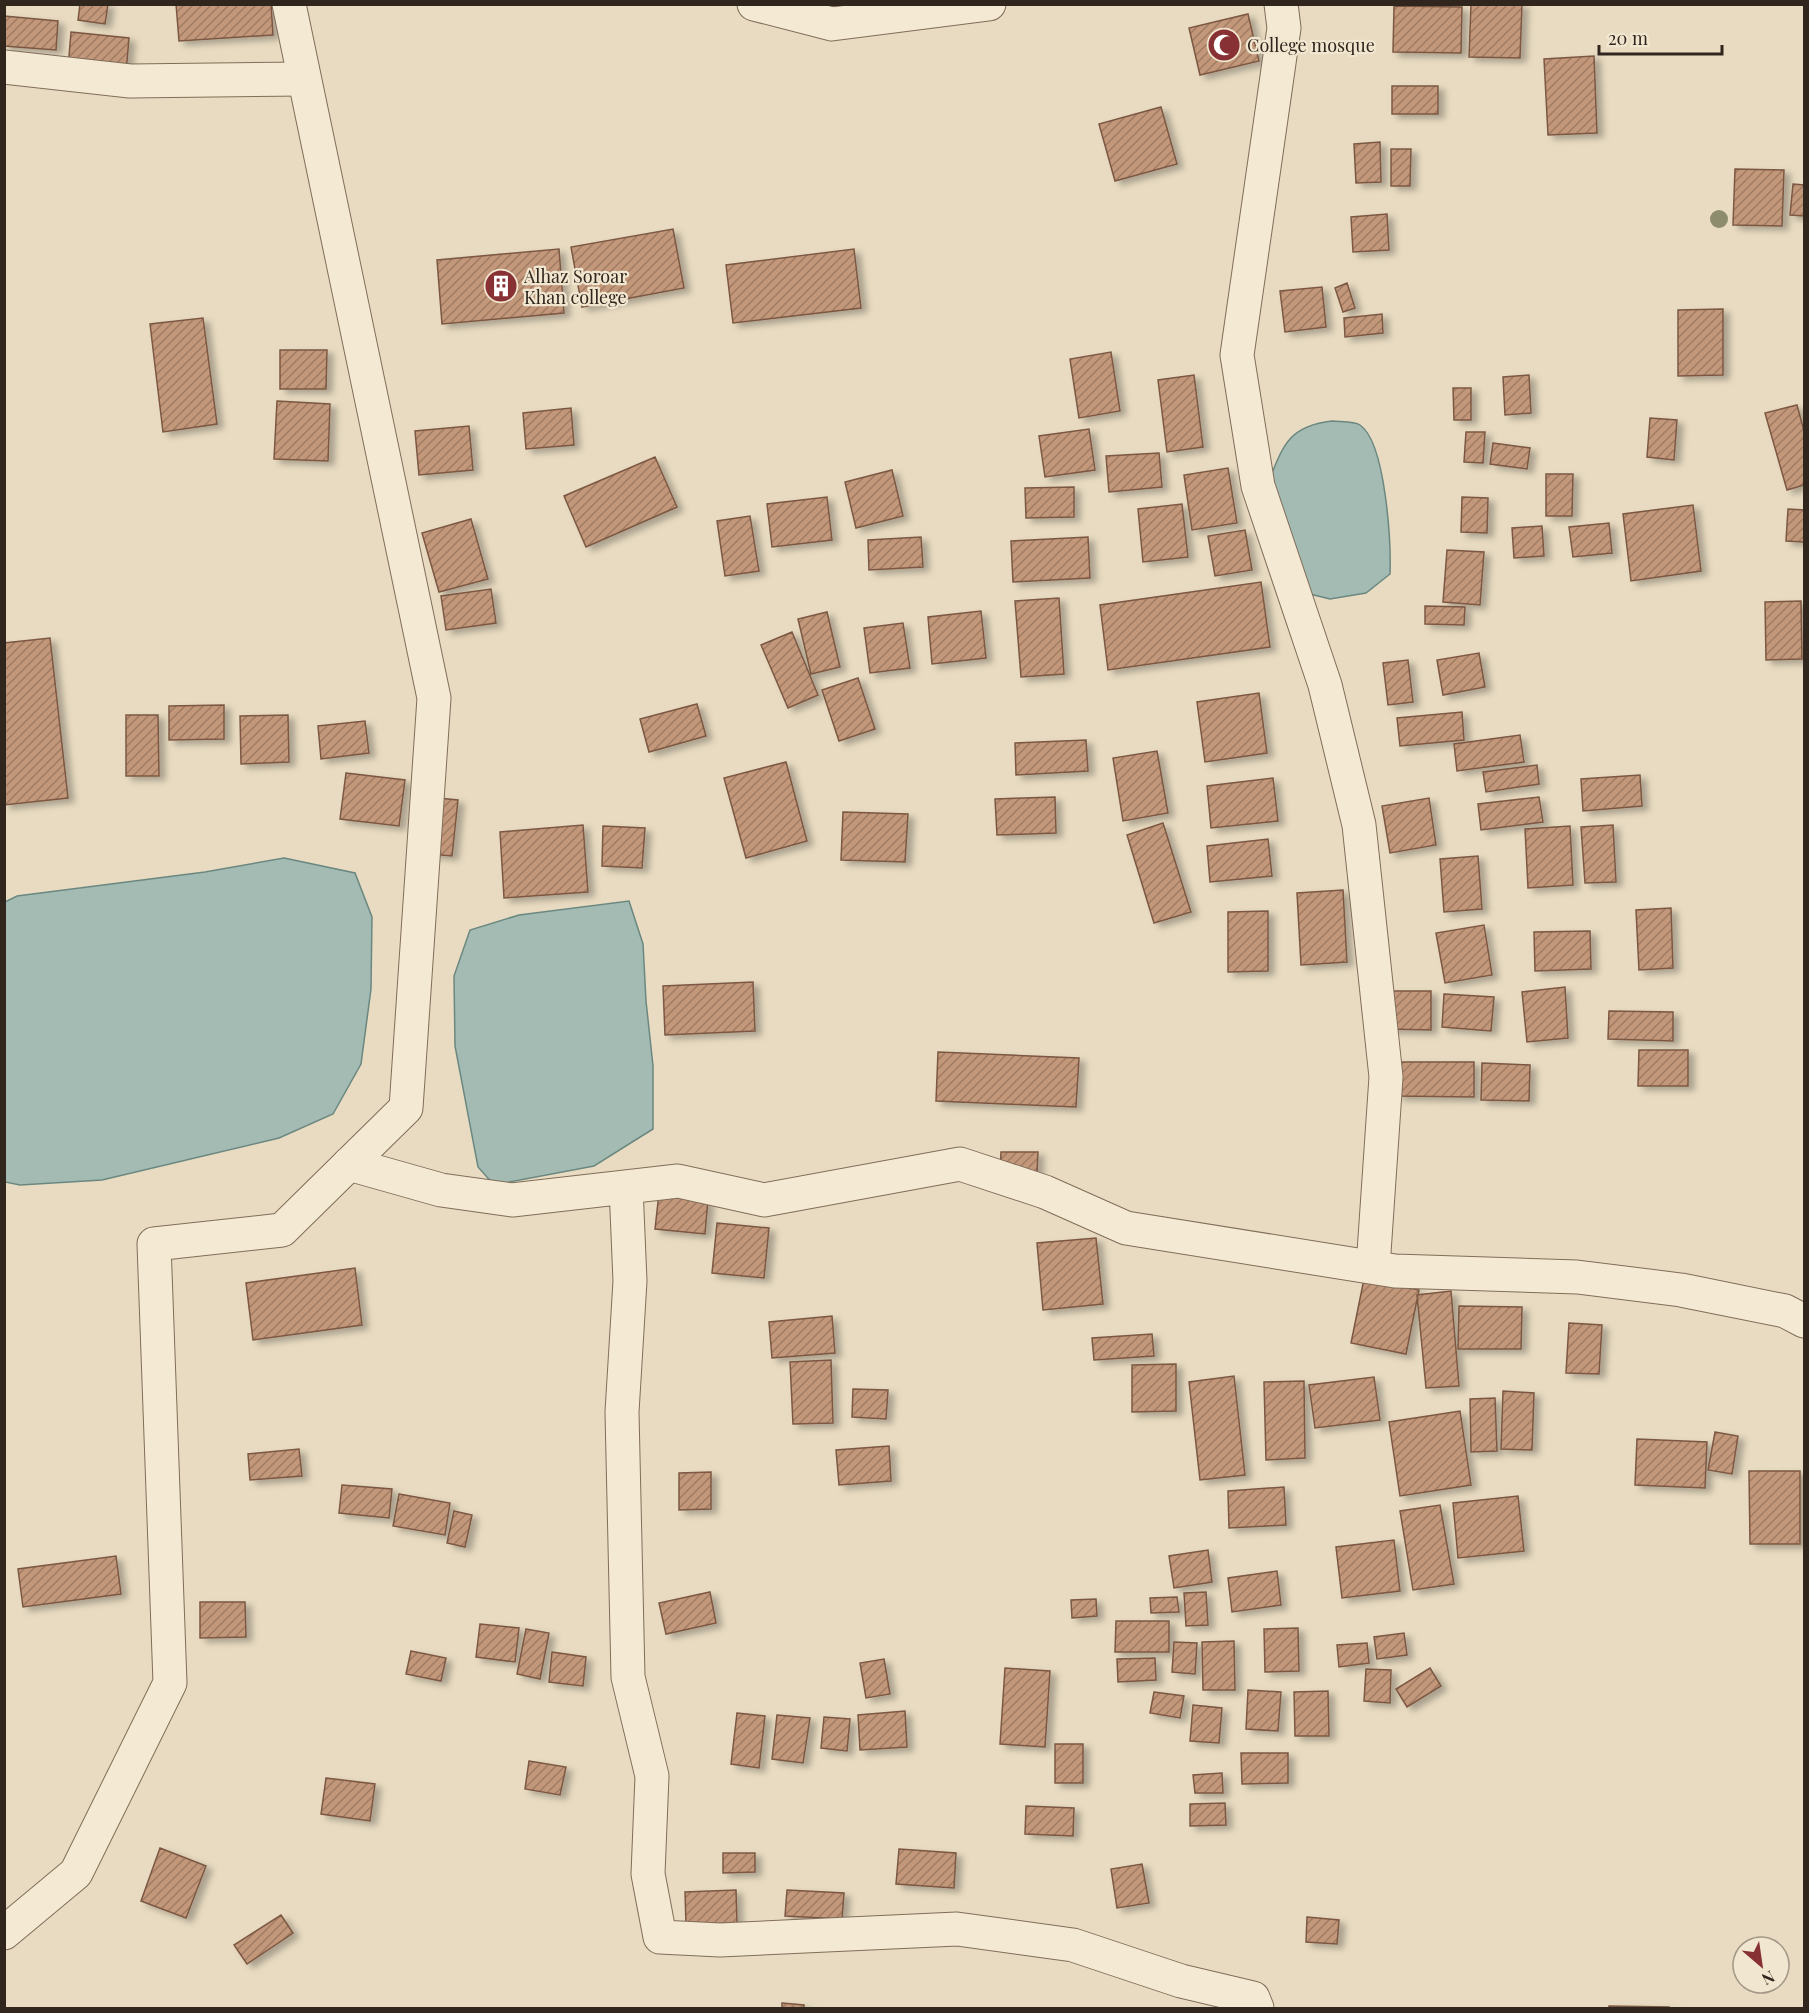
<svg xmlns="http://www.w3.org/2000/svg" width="1809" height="2013" font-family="'Playfair Display',serif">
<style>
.water{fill:#a3bbb3;stroke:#6b8880;stroke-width:1.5}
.building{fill:url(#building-hatch);stroke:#7c5843;stroke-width:1.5;filter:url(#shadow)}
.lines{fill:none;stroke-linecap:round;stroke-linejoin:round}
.minor-casing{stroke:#806d5a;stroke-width:35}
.tertiary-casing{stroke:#806d5a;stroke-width:35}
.minor{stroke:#f4e9d3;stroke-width:33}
.tertiary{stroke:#f4e9d3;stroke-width:33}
.tree{fill:#8d8c6c}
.labels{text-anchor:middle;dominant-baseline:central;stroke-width:4.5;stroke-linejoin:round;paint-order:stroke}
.poi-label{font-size:18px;fill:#31261d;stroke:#f1e6cf;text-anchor:start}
</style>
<defs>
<pattern id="building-hatch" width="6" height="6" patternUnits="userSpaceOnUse" patternTransform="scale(1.5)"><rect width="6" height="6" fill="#c3977a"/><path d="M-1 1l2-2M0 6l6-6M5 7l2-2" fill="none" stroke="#9f7b63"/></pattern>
<filter id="shadow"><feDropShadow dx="6" dy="4" stdDeviation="3" flood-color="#0004"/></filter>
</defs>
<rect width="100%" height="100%" fill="#e8dbc1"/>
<path class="water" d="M1332 421C1340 422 1354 421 1360 425 1386 443 1391 543 1390 574L1366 593 1330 599 1310 594 1268 483C1283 446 1288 426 1332 421Z
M284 858 355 873 372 917 371 989 361 1064 333 1114 279 1138 102 1180 20 1185 5 1182V902L17 896 205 872Z
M629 901 643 944 646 1001 653 1066V1129L594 1166 494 1185 478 1167 455 1046 454 976 470 930 519 915Z"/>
<path class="building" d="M80 4H108L105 24 78 20Z
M176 4H271L273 35 179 41Z
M1471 4H1522L1520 58 1469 57Z
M1394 6 1462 7 1461 53 1393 52Z
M1248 14 1259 61 1200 75 1189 28Z
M4 16 58 21 56 50 4 46Z
M71 32 129 38 126 73 68 68Z
M1594 56 1597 133 1548 135 1544 59Z
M1392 86H1438V114H1392Z
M1161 107 1177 164 1115 181 1099 124Z
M1380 142 1381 182 1356 183 1354 144Z
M1391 149H1411L1410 186H1391Z
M1735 169 1784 170 1782 226 1733 225Z
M1793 184 1804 185V216L1790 215Z
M1387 214 1389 250 1353 252 1351 217Z
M673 229 684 288 582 307 571 247Z
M559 249 564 313 442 324 437 260Z
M854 249 861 308 733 323 726 265Z
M1347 283 1355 308 1343 312 1335 288Z
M1322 287 1326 327 1285 332 1280 291Z
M1723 309V375L1678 376V310Z
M1382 314 1383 333 1345 337 1344 318Z
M203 318 217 424 163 432 150 324Z
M280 350H327L326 389H280Z
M1111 352 1120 411 1079 418 1070 359Z
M1194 375 1203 447 1167 452 1158 380Z
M1529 375 1531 413 1505 415 1503 377Z
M1453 388H1471V420H1454Z
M277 401 330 404 328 461 274 459Z
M1797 405 1804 431V485L1787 490 1765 413Z
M571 408 574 445 526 449 523 413Z
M1650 418 1677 420 1674 460 1647 457Z
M469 426 473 470 419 475 415 431Z
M1089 429 1095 470 1045 477 1039 436Z
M1466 432H1485L1483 463 1464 462Z
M1493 443 1530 448 1527 469 1490 464Z
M1159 453 1162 487 1109 492 1106 456Z
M655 457 677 507 586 547 564 496Z
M1228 468 1237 523 1192 530 1184 475Z
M892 470 903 516 856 528 845 482Z
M1546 474H1573L1572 516H1546Z
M1074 487V517L1026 518 1025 488Z
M827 497 832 540 772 547 767 504Z
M1462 497 1488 498 1487 533 1461 532Z
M1182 504 1188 557 1143 562 1138 509Z
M1693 505 1701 571 1631 581 1623 514Z
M1788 509 1804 510V542L1786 541Z
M750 516 759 571 725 576 717 521Z
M471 519 488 579 439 592 422 533Z
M1609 523 1612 553 1573 557 1569 527Z
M1542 526 1544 556 1514 558 1512 528Z
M1245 530 1252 570 1215 576 1208 536Z
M921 537 923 567 869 570 868 540Z
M1088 537 1090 578 1013 582 1011 541Z
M1447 550 1484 552 1480 605 1443 602Z
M1261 582 1270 647 1108 670 1100 605Z
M491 589 496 623 446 630 441 596Z
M1059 598 1064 674 1021 677 1015 601Z
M1801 601 1802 659 1766 660 1765 602Z
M1425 606 1465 607 1464 625 1425 624Z
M981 611 986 658 932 664 928 617Z
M827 612 840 667 811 674 798 619Z
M903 623 910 668 870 673 864 628Z
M792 632 818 695 788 708 761 645Z
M50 638 68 798 4 805V643Z
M1479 653 1485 687 1443 695 1437 660Z
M1408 660 1413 702 1388 705 1383 663Z
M858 678 875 729 839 741 822 690Z
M1259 693 1267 753 1205 762 1197 702Z
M697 704 706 736 649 752 640 719Z
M224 705V739L169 740V706Z
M1462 712 1464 740 1400 746 1397 718Z
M126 715H158L159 776H126Z
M288 715 289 762 241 764 240 716Z
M365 721 369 753 321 759 318 726Z
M1520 735 1524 762 1457 771 1454 744Z
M1086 740 1088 771 1016 775 1015 743Z
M1157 751 1168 813 1123 821 1113 758Z
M786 762 807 841 746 858 724 778Z
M1537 765 1539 784 1486 792 1483 772Z
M346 773 405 780 399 826 340 819Z
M1640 775 1642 806 1583 811 1581 779Z
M1273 778 1278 821 1211 828 1207 786Z
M1055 797 1056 833 997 835 995 799Z
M1539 797 1543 822 1481 830 1478 804Z
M437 798 458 800 452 856 430 854Z
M1429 798 1436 845 1390 853 1382 806Z
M843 812 908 814 905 862 841 860Z
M1163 823 1191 912 1154 923 1127 835Z
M583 825 588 892 504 898 500 832Z
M1613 825 1616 882 1585 883 1581 827Z
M603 826 645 828 642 868 602 866Z
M1570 826 1573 885 1528 888 1525 829Z
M1268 839 1272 876 1210 882 1207 846Z
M1478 856 1482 909 1444 912 1440 859Z
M1343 890 1347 962 1301 965 1297 893Z
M1671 908 1673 968 1639 970 1636 910Z
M1268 911V971L1228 972V912Z
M1484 925 1492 975 1445 983 1436 933Z
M1590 931 1591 969 1535 971 1534 932Z
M753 982 755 1031 665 1035 663 986Z
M1565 987 1568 1038 1527 1042 1522 992Z
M1388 991H1431V1030L1388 1029Z
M1444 994 1494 997 1491 1031 1442 1027Z
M1609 1011 1673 1012V1041L1608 1039Z
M1639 1050H1688V1086H1638Z
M938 1052 1079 1058 1076 1107 936 1101Z
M1398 1062H1474V1097L1397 1096Z
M1482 1063 1530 1065 1529 1101 1481 1100Z
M1001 1152H1038L1037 1173 1000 1172Z
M659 1193 708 1199 705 1234 655 1229Z
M717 1223 769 1228 764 1278 712 1273Z
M1096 1238 1103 1304 1043 1310 1037 1243Z
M355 1268 362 1325 253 1340 246 1283Z
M1364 1279 1419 1290 1406 1354 1351 1343Z
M1451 1291 1459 1386 1426 1388 1417 1295Z
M1459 1306 1522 1307 1521 1349H1458Z
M832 1316 835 1353 772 1358 769 1322Z
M1569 1323 1602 1325 1599 1374 1566 1373Z
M1152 1334 1154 1356 1094 1360 1092 1338Z
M831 1360 833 1423 793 1424 790 1362Z
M1176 1364V1411L1132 1412V1365Z
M1234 1376 1245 1475 1200 1480 1189 1382Z
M1374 1377 1380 1420 1315 1428 1309 1385Z
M1304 1381 1305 1458 1266 1460 1264 1382Z
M853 1389 888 1390 886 1419 852 1417Z
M1503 1391 1534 1393 1532 1450 1501 1449Z
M1495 1398 1497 1451 1471 1452 1470 1399Z
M1460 1411 1471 1485 1400 1496 1389 1422Z
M1715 1432 1738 1436 1732 1474 1708 1470Z
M1637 1439 1707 1442 1705 1488 1635 1485Z
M889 1446 891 1481 839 1485 836 1450Z
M299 1449 302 1476 250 1480 248 1454Z
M1749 1471H1800V1544H1750Z
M711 1472V1509L679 1510V1473Z
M342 1485 392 1489 389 1518 339 1513Z
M1284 1487 1286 1525 1229 1528 1228 1491Z
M399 1494 450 1503 445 1535 393 1526Z
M1518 1496 1524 1551 1458 1558 1453 1503Z
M1440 1505 1454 1584 1413 1590 1400 1511Z
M454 1511 472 1515 465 1547 447 1543Z
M1394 1540 1400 1591 1342 1598 1336 1547Z
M1208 1550 1212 1582 1174 1588 1169 1556Z
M116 1556 121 1594 23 1607 18 1569Z
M1277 1571 1281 1605 1232 1612 1228 1578Z
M710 1592 716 1623 666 1634 659 1603Z
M1206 1592 1208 1625 1186 1626 1184 1593Z
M1177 1597 1179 1612 1151 1613 1150 1598Z
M1096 1599 1097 1616 1072 1618 1071 1600Z
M200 1602H245L246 1637 200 1638Z
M1116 1621H1169V1652H1115Z
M480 1624 519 1628 515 1662 476 1657Z
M1298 1628 1299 1671 1265 1672 1264 1629Z
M526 1629 549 1633 540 1679 517 1674Z
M1404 1633 1407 1655 1377 1659 1374 1637Z
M1234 1641 1235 1690H1203L1202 1642Z
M1174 1642 1197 1643 1195 1674 1172 1672Z
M1367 1643 1369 1663 1339 1667 1337 1645Z
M411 1651 446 1658 441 1681 406 1674Z
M552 1652 586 1657 583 1686 549 1682Z
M1155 1658 1156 1680 1118 1682 1117 1659Z
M884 1659 890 1694 866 1698 860 1663Z
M1005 1668 1050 1671 1045 1747 1000 1744Z
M1430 1668 1441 1686 1407 1707 1396 1689Z
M1366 1669 1391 1670 1390 1703 1364 1701Z
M1248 1690 1281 1692 1278 1731 1246 1729Z
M1328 1691 1329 1736H1295L1294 1692Z
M1154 1692 1184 1696 1180 1718 1150 1713Z
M1193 1705 1222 1708 1219 1743 1190 1741Z
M905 1711 907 1747 860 1750 858 1715Z
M737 1713 765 1716 759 1768 731 1764Z
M777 1715 810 1718 803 1763 772 1759Z
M824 1717 850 1719 847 1751 821 1748Z
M1055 1744H1083V1783H1055Z
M1241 1753H1288V1783L1242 1784Z
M529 1761 566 1767 560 1795 525 1789Z
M1222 1773 1223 1793H1195L1193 1775Z
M326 1778 375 1784 370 1821 321 1814Z
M1225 1803 1226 1825 1190 1826V1804Z
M1026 1806 1074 1808 1073 1836 1025 1834Z
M160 1848 206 1866 186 1918 141 1901Z
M899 1849 956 1853 954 1888 896 1884Z
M723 1853H755V1872L723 1873Z
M1142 1864 1149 1903 1117 1908 1111 1869Z
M736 1890 737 1923 686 1925 685 1892Z
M787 1890 844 1893 842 1919 785 1916Z
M281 1915 293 1933 247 1964 234 1945Z
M1307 1917 1339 1920 1337 1944 1306 1942Z
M782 2003 804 2005V2008H782Z
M1609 2006 1669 2007V2008H1609Z"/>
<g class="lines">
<defs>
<path id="minor" d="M754 4 832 24 989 4
M1281 4 1284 28 1237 355 1258 486 1325 685 1359 825 1386 1077 1373 1267
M4 67 130 81 304 79
M349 1164 441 1190 512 1200 678 1181 764 1200 960 1164 1045 1192 1126 1228 1395 1271 1577 1277 1681 1290 1785 1311 1804 1321
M626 1187 630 1281 622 1412 628 1677 652 1776 648 1874 660 1937 720 1940 957 1929 1073 1945 1181 1981 1253 1998 1257 2008"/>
<path id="tertiary" d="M4 1933 76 1873 170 1683 154 1244 282 1230 406 1108 434 698 289 4"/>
</defs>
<use href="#minor" class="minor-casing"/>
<use href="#tertiary" class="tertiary-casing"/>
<use href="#minor" class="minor"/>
<use href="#tertiary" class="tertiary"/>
</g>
<circle class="tree" cx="1719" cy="219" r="9"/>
<defs>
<symbol id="mosque-disc" viewBox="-11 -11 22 22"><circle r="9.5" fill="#883134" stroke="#f1e6cf"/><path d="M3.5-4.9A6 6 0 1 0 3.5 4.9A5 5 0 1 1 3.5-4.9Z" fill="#fff"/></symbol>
<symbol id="building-disc" viewBox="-11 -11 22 22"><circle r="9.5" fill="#883134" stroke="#f1e6cf"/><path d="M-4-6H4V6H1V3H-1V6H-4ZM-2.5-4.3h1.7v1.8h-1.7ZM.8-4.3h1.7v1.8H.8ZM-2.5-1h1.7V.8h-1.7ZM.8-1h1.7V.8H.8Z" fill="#fff"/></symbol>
</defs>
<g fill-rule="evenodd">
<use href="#mosque-disc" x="1205" y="26" width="38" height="38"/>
<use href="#building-disc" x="482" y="267" width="38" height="38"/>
</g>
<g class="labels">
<g class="poi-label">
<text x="1247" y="45">College mosque</text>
<text x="524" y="276">Alhaz Soroar<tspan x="524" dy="21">Khan college</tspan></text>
</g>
</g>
<rect width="1809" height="2013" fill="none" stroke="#31261d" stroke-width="12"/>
<g transform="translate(1761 1965) rotate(151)"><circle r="28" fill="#f1e6cf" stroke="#a49988" stroke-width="1.5"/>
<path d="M0-4.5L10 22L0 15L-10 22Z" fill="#883134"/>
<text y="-9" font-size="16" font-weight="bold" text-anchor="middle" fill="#31261d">N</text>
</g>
<path d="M1599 45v9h123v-9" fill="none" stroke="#31261d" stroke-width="3"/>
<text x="1608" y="45" font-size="18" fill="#31261d" stroke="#f1e6cf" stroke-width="4.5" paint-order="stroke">20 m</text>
</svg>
